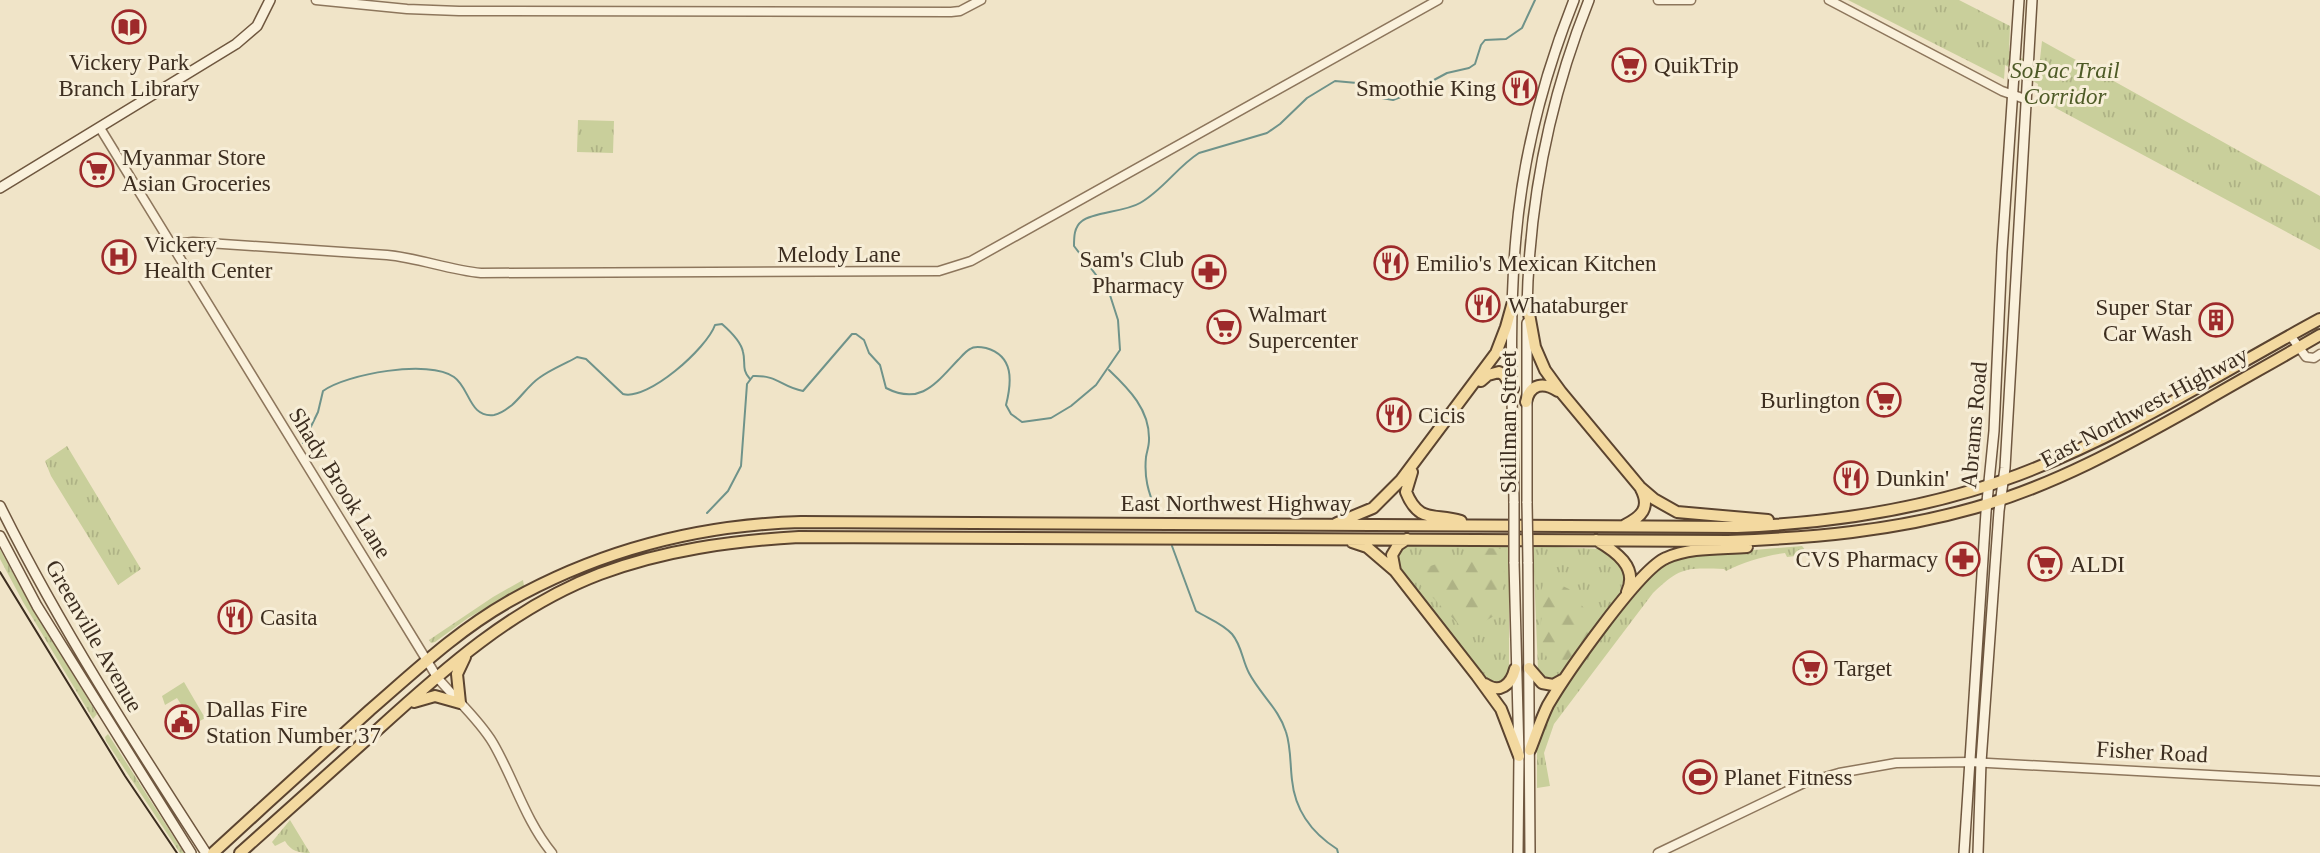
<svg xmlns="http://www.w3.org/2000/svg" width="2320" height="853" font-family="'Times New Roman',serif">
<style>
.grass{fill:url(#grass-tufts)}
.forest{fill:url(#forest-firs)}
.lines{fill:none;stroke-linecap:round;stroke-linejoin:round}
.stream{stroke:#6f938a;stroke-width:2}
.tertiary-casing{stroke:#8d765c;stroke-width:11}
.secondary-casing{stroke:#6f573f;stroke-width:12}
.primary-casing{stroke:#5b4430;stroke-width:14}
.tertiary{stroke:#faf1dc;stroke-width:8}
.secondary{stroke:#faf1dc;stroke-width:9}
.primary{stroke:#f3d9a0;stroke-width:10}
.tram{stroke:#3d2e20;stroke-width:2}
.secondary-bridge-casing{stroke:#6f573f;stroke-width:12;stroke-linecap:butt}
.secondary-bridge{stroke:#faf1dc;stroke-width:9}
.labels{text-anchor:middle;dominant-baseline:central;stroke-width:6;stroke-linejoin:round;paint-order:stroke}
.poi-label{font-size:23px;fill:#3d2e20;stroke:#f7eed8;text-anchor:start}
.park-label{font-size:23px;font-style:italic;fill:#4d5a26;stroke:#f7eed8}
.street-label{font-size:23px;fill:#3d2e20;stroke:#f7eed8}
</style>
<defs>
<pattern id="grass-tufts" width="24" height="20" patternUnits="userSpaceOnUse" patternTransform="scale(1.75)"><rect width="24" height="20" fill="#c9cf9b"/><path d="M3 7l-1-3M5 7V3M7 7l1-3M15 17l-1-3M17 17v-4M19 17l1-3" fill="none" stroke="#aeb285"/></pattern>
<pattern id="forest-firs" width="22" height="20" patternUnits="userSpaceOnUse" patternTransform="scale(1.75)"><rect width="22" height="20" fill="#c9cf9b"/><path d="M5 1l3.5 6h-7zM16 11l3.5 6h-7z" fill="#aeb285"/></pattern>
</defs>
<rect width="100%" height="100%" fill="#f0e4c8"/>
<path class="grass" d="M1848 0H1959L2010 26 2009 51 2039 68 2042 41 2320 196V250L2037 98 2038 84 2005 65 2004 79Z
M578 120 614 121 613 153 577 152Z
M67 446 141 569 118 585 51 476 45 461Z
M1404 545H1509V672C1505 683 1498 684 1488 682L1396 567 1394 554Z
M1533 546 1601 549 1617 561 1622 570 1624 579 1618 598 1561 675 1551 680 1543 678 1538 671Z
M1802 546 1806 551 1804 555 1787 557 1785 553C1763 556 1744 562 1726 571L1724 569C1687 568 1681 566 1653 593L1554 724 1544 753 1550 786 1537 788V747L1545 721 1567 679 1653 569 1683 556Z
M0 549 28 601 97 714 93 719 23 602 0 559Z
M523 580 524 586 521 588 468 618 435 642 431 643 429 640 493 597Z
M184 682 205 718 183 731 181 728 175 731 185 724 184 721 189 717 177 698 165 705 162 696Z
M108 734 184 853H180L106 741 105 737Z
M290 820 310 853C298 853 291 851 285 841L275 846 272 842Z"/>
<path class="forest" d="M1485 548 1506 549 1501 612 1466 632 1409 573Z
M1546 578 1569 589 1594 621C1589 639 1570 659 1555 671L1552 670 1539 638 1542 614 1540 593Z"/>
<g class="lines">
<path class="stream" d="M1109 370C1129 389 1150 410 1149 440 1149 446 1147 451 1146 457 1144 477 1148 492 1156 510
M303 443 318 412 323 391C346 374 429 359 454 377 470 388 469 418 494 415 501 414 507 409 512 405 522 396 529 385 539 378 551 369 565 364 577 357L586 359 623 394C648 401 707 348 715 325L722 324C730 331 741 341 743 352 746 362 741 370 750 379
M707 513 728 491 741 466 747 384 753 376C778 375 781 387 803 391L852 334H856L864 340 869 353 880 365 886 388C921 406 936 383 958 360 961 357 966 351 970 349 974 346 981 347 986 348 1014 356 1012 381 1006 405L1011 414 1022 422 1051 418 1071 406 1096 385 1120 350 1118 320 1109 292 1074 246C1074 237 1074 227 1082 221 1093 212 1125 212 1140 203 1163 190 1177 167 1199 153L1267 133 1280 124 1307 98 1335 81 1368 84 1382 98 1393 100 1406 95 1447 73 1469 68 1475 64 1481 45 1485 40 1506 39 1522 28 1535 0
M1172 546 1196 611C1209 619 1222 623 1232 634 1242 646 1242 660 1249 673 1260 694 1279 709 1286 732 1291 747 1290 764 1292 780 1295 810 1312 833 1337 849L1338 853"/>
<defs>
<path id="tertiary" d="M316 0 407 9 459 11 951 12 960 11 981 0
M1658 0H1691
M1829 0 2002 91 2025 99
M100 128 437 677C455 699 478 718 493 743 514 779 525 820 552 853
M172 244 193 242 387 255C419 258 449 270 481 273L939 271 971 261 1438 0
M2290 335 2306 357 2314 358 2320 354
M1658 853 1804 783 1839 773 1896 763 1970 762 2320 781"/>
<path id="secondary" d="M0 188 236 44 257 26 270 0
M1527 309C1529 202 1549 100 1589 0
M1527 323V503
M1514 503C1513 415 1508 325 1516 237 1523 156 1544 75 1574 0
M0 506C60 627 133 740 206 853
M0 536 37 606 191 853
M1514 562 1519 756 1518 853
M1528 562 1530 853
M1964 853 1986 512 1994 431 2002 252 2019 0
M1978 853 1981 762 1999 511 2005 468 2032 0"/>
<path id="primary" d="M1527 303 1535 347 1545 370 1561 392 1640 487 1654 499 1677 512 1768 520
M1481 381 1488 375 1499 372 1504 375 1513 389
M1526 402C1530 383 1544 382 1558 391
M1412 472 1406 492C1419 524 1434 513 1461 521
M1337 523 1373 508 1401 480 1496 353 1506 327 1513 302
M1625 525C1641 517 1651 508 1641 489
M1596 540C1615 551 1639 567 1627 592
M1352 542 1367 547 1395 571 1477 676 1501 709 1519 756
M1395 571 1392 555 1398 545 1407 539
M1529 668 1542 683 1553 685 1562 680
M1485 684C1500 694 1511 685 1515 669
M414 702 435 696 460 703
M460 703 457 674 465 657
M1530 750C1536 735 1541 719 1548 705 1565 676 1639 569 1666 558 1690 547 1721 549 1747 547
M213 853C265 805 318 757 370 710 414 672 457 631 508 602 598 551 698 525 801 522L1737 527C1832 523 1928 509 2018 475 2124 435 2220 373 2320 319
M240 853C285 813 330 772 375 732 443 670 513 607 600 574 664 550 731 541 799 537L1728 541C1812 538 1893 531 1974 508 2053 486 2125 446 2196 406 2237 382 2279 359 2320 335"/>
</defs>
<use href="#tertiary" class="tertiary-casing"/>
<use href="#secondary" class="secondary-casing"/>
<use href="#primary" class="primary-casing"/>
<use href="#tertiary" class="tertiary"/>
<use href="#secondary" class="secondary"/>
<use href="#primary" class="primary"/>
<path class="tram" d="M0 572 125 776 177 853"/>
<defs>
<path id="secondary-bridge" d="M1514 503V562
M1527 503 1528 562"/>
</defs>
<use href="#secondary-bridge" class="secondary-bridge-casing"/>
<use href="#secondary-bridge" class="secondary-bridge"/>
</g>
<defs>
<symbol id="library-ring" viewBox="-11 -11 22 22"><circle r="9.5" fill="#f7eed8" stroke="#9e2a2b" stroke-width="1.5"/><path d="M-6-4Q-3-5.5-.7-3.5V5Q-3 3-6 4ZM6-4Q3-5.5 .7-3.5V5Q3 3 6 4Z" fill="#9e2a2b"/></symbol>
<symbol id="supermarket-ring" viewBox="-11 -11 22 22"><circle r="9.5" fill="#f7eed8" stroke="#9e2a2b" stroke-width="1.5"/><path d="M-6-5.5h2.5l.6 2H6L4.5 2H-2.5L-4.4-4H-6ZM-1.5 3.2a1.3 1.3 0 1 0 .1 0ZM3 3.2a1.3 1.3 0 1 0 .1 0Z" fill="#9e2a2b"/></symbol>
<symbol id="restaurant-ring" viewBox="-11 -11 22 22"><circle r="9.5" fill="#f7eed8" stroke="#9e2a2b" stroke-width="1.5"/><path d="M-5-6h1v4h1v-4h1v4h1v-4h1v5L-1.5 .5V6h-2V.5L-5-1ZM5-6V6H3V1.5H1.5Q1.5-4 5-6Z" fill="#9e2a2b"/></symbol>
<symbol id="hospital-ring" viewBox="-11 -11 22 22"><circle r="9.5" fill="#f7eed8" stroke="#9e2a2b" stroke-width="1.5"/><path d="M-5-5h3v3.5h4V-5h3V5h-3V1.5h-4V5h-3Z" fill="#9e2a2b"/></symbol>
<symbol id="pharmacy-ring" viewBox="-11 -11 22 22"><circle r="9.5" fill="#f7eed8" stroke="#9e2a2b" stroke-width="1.5"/><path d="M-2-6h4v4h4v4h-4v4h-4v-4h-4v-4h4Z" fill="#9e2a2b"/></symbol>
<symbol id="building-ring" viewBox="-11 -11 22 22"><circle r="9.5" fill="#f7eed8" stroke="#9e2a2b" stroke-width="1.5"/><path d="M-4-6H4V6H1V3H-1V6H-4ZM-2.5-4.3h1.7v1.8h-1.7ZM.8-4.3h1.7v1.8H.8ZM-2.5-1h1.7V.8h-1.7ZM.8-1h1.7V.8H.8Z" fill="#9e2a2b"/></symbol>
<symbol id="civic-ring" viewBox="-11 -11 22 22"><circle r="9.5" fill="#f7eed8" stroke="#9e2a2b" stroke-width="1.5"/><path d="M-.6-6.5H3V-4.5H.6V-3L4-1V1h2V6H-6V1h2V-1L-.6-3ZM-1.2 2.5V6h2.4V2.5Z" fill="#9e2a2b"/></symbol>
<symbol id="stadium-ring" viewBox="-11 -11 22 22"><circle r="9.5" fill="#f7eed8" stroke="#9e2a2b" stroke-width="1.5"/><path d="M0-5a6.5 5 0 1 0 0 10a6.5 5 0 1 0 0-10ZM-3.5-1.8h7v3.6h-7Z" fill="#9e2a2b"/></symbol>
</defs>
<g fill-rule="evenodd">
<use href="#library-ring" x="110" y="8" width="38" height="38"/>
<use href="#supermarket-ring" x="1610" y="46" width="38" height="38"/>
<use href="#restaurant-ring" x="1501" y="69" width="38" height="38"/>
<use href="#supermarket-ring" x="78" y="151" width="38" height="38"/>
<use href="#hospital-ring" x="100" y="238" width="38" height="38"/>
<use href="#restaurant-ring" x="1372" y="244" width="38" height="38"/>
<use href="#pharmacy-ring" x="1190" y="253" width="38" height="38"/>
<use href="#restaurant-ring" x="1464" y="286" width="38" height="38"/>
<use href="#building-ring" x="2197" y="301" width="38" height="38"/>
<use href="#supermarket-ring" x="1205" y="308" width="38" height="38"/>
<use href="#supermarket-ring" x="1865" y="381" width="38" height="38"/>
<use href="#restaurant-ring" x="1375" y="396" width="38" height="38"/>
<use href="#restaurant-ring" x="1832" y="459" width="38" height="38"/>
<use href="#pharmacy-ring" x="1944" y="540" width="38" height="38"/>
<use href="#supermarket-ring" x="2026" y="545" width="38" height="38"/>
<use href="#restaurant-ring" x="216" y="598" width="38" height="38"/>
<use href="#supermarket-ring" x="1791" y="649" width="38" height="38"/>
<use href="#civic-ring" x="163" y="703" width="38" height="38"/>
<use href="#stadium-ring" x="1681" y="758" width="38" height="38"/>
</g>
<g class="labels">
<g class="poi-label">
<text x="129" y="62" text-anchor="middle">Vickery Park<tspan x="129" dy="26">Branch Library</tspan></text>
<text x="1654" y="65">QuikTrip</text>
<text x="1496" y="88" text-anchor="end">Smoothie King</text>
<text x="122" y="157">Myanmar Store<tspan x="122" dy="26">Asian Groceries</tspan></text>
<text x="144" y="244">Vickery<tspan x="144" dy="26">Health Center</tspan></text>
<text x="1184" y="259" text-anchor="end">Sam's Club<tspan x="1184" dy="26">Pharmacy</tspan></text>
<text x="1416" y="263">Emilio's Mexican Kitchen</text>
<text x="1508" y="305">Whataburger</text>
<text x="2192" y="307" text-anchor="end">Super Star<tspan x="2192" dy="26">Car Wash</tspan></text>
<text x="1248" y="314">Walmart<tspan x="1248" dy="26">Supercenter</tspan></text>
<text x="1860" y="400" text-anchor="end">Burlington</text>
<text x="1418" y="415">Cicis</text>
<text x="1876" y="478">Dunkin'</text>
<text x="1938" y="559" text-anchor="end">CVS Pharmacy</text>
<text x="2070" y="564">ALDI</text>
<text x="260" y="617">Casita</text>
<text x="1834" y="668">Target</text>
<text x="206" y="709">Dallas Fire<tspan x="206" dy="26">Station Number 37</tspan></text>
<text x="1724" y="777">Planet Fitness</text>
</g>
<g class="park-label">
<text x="2065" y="70">SoPac Trail<tspan x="2065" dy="26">Corridor</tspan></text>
</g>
<g class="street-label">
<text x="839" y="254">Melody Lane</text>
<text transform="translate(2144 407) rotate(-28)">East Northwest Highway</text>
<text transform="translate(1508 422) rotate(-90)">Skillman Street</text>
<text transform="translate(1974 425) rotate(-85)">Abrams Road</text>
<text transform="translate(340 483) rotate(58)">Shady Brook Lane</text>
<text x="1236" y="503">East Northwest Highway</text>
<text transform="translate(94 636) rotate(60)">Greenville Avenue</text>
<text transform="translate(2152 752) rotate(3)">Fisher Road</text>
</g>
</g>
</svg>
